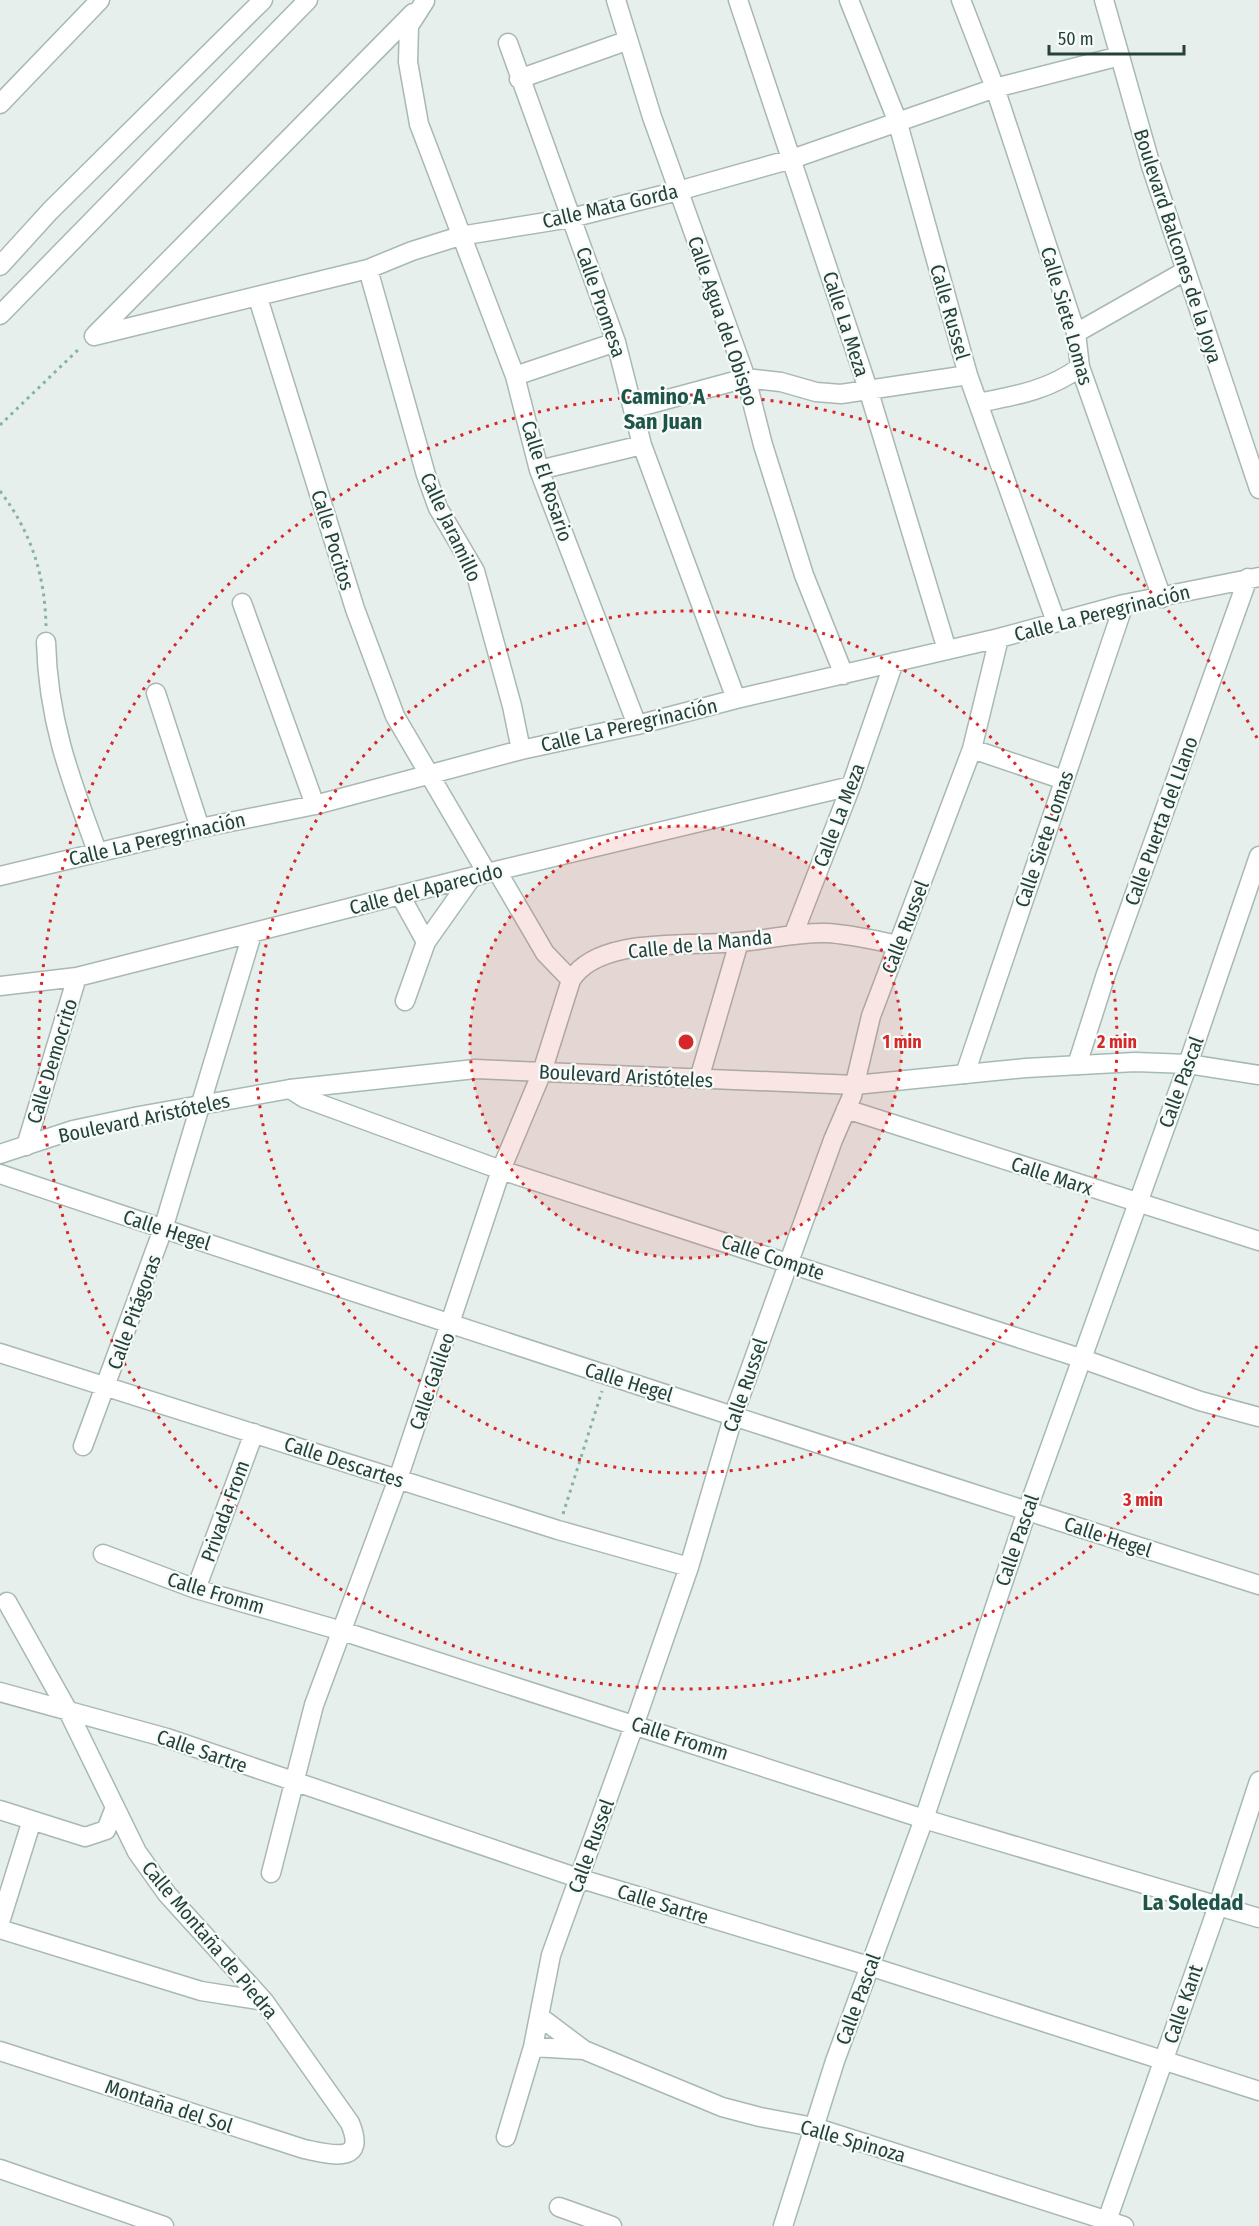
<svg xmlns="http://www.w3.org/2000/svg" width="1259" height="2226" font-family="'Fira Sans Condensed',sans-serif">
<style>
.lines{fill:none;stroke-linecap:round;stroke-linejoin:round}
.street-casing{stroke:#a8b8b2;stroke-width:21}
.secondary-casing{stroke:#a4bbb3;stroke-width:21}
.path{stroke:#86b3a5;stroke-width:3;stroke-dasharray:3 4.5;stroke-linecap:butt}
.street{stroke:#fff;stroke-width:18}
.secondary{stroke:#fff;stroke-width:18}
.ring{fill:none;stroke:#d62828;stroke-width:3;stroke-dasharray:3 6}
.labels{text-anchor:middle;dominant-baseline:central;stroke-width:4.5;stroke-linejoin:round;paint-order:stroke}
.street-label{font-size:20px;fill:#24423a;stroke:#f7fbf9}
.quarter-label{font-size:22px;font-weight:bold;fill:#1f5548;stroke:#f7fbf9}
.centre{fill:#d62828;stroke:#f7fbf9;stroke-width:3}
.ring-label{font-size:18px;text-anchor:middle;font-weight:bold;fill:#d62828;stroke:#f7fbf9;stroke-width:4.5;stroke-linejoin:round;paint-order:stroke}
</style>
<rect width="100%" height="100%" fill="#e6efeb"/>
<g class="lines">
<defs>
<path id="street" d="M616 0 652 117 746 378 763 445 804 575 844 675
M738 0 869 392 947 650
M849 0 897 120 968 375 1056 622
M961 0 995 88 1076 333 1080 367 1162 598
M1104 0 1151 166 1259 489
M425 1 409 26 408 62 419 124 515 376 539 470 637 725
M508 43 616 342 642 445 736 699
M519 79 626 41
M0 104 100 0
M0 266 50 211 263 0
M368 269 426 475 438 508 475 571 512 706 521 750
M258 298 355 609 395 716 487 873
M0 315 308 0
M1076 333 1185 271
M95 335 413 13
M94 336 368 269 412 251 460 236 571 218 678 191 792 159 995 88 1120 56
M515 376 616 342
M978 403C1014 396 1050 390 1080 367
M635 408 746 378 781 382 816 392 841 394 968 375
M539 470 642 445
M242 603 315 805
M46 642C48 721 70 778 97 851
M156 693 200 828
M972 749 1064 780
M497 871 545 953 571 980
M0 876 200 828 315 805 521 750 637 725 736 699 999 638 1124 604 1259 577
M400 895 426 942
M794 933 851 786 894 662
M0 986 77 977 487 873 851 786
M405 1001 426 942 472 877
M1188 1064 1259 856
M1077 1065 1106 974 1248 578
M965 1074 1124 604
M699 1079 739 942
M290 1089 304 1098 501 1170 1080 1358 1200 1401 1259 1417
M846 1109 1259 1241
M26 1146 77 977
M0 1174C419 1315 838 1451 1259 1585
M0 1353 558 1530 689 1567
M83 1446 163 1229 252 934
M103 1554 196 1589 342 1631 924 1819 1259 1918
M196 1589 254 1433
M0 1692 167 1738 578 1878 869 1966 1259 2091
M0 1810 85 1837 106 1830 114 1810
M271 1873 314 1705 398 1479 501 1170 542 1072 571 980C599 935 693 947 739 942 769 940 795 932 826 933 850 934 874 940 898 945
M0 1922 32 1820
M0 1929 201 1991 264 2001
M540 2017 584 2050 722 2107 760 2117 814 2127 1124 2226
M533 2047 584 2050
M0 2051 304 2149C329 2154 368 2166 350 2123L264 2001 167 1894 137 1852 68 1711 7 1602
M506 2137 533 2047 551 1955 635 1723 689 1567 734 1414 833 1140 852 1096 871 1016 972 749 999 638
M0 2169 164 2226
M559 2207 612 2226"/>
<path id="secondary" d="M0 1154 73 1130 139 1116 290 1089 475 1069 855 1085 1026 1068 1135 1062 1188 1064 1259 1075
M783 2226 835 2061 924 1819 1027 1511 1188 1064
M1105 2226 1218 1906 1259 1781"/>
</defs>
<use href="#street" class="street-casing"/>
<use href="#secondary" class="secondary-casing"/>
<path class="path" d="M0 425 81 347
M0 491C31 532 45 575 46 626
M563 1514 602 1391"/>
<use href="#street" class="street"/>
<use href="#secondary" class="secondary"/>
</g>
<circle cx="686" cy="1042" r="216" fill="#d62828" fill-opacity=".12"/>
<g class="ring">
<circle cx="686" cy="1042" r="216"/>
<circle cx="686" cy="1042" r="431"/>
<path d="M1257 1346A647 647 0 1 1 1257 738"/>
</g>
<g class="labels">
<g class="street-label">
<text transform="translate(610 206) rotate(-13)">Calle Mata Gorda</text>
<text transform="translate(1178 246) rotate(72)">Boulevard Balcones de la Joya</text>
<text transform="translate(601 302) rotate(71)">Calle Promesa</text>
<text transform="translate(950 312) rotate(74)">Calle Russel</text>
<text transform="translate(1067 316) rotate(74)">Calle Siete Lomas</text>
<text transform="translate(723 321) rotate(71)">Calle Agua del Obispo</text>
<text transform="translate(846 324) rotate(72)">Calle La Meza</text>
<text transform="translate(547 481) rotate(72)">Calle El Rosario</text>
<text transform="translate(451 527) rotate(65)">Calle Jaramillo</text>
<text transform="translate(333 540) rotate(73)">Calle Pocitos</text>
<text transform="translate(1102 613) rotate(-14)">Calle La Peregrinación</text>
<text transform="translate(629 725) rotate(-13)">Calle La Peregrinación</text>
<text transform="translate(839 815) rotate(-69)">Calle La Meza</text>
<text transform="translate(1161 821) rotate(-70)">Calle Puerta del Llano</text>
<text transform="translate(157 839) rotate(-13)">Calle La Peregrinación</text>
<text transform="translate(1044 839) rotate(-71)">Calle Siete Lomas</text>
<text transform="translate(426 889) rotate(-14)">Calle del Aparecido</text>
<text transform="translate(905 927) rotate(-69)">Calle Russel</text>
<text transform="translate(700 944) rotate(-6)">Calle de la Manda</text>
<text transform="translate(52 1061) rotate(-73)">Calle Democrito</text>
<text transform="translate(626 1076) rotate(3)">Boulevard Aristóteles</text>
<text transform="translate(1181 1082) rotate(-70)">Calle Pascal</text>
<text transform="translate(144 1118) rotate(-12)">Boulevard Aristóteles</text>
<text transform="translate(1052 1176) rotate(18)">Calle Marx</text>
<text transform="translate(167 1230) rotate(18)">Calle Hegel</text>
<text transform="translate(773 1257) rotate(18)">Calle Compte</text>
<text transform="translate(134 1312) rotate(-70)">Calle Pitágoras</text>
<text transform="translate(432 1381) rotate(-71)">Calle Galileo</text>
<text transform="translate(629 1382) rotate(17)">Calle Hegel</text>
<text transform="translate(745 1385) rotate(-71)">Calle Russel</text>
<text transform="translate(344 1462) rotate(18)">Calle Descartes</text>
<text transform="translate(225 1511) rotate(-70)">Privada From</text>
<text transform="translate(1108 1537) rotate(18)">Calle Hegel</text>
<text transform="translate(1017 1540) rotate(-71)">Calle Pascal</text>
<text transform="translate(216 1593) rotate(17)">Calle Fromm</text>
<text transform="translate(680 1738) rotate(18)">Calle Fromm</text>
<text transform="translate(202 1751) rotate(19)">Calle Sartre</text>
<text transform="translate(591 1846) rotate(-70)">Calle Russel</text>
<text transform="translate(663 1904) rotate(17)">Calle Sartre</text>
<text transform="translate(210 1940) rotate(50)">Calle Montaña de Piedra</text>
<text transform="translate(858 1999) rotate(-70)">Calle Pascal</text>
<text transform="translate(1183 2004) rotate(-71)">Calle Kant</text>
<text transform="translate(169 2106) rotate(18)">Montaña del Sol</text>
<text transform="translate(853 2141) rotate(16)">Calle Spinoza</text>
</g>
<g class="quarter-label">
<text x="663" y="396">Camino A<tspan x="663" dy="25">San Juan</tspan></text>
<text x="1193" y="1902">La Soledad</text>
</g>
</g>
<circle cx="686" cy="1042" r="9" class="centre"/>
<g class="ring-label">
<text x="902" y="1048">1 min</text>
<text x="1117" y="1048">2 min</text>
<text x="1143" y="1506">3 min</text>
</g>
<path d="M1049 45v9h135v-9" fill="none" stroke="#24423a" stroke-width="3"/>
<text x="1058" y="45" font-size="18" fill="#24423a" stroke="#f7fbf9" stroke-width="4.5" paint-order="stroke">50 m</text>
</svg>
